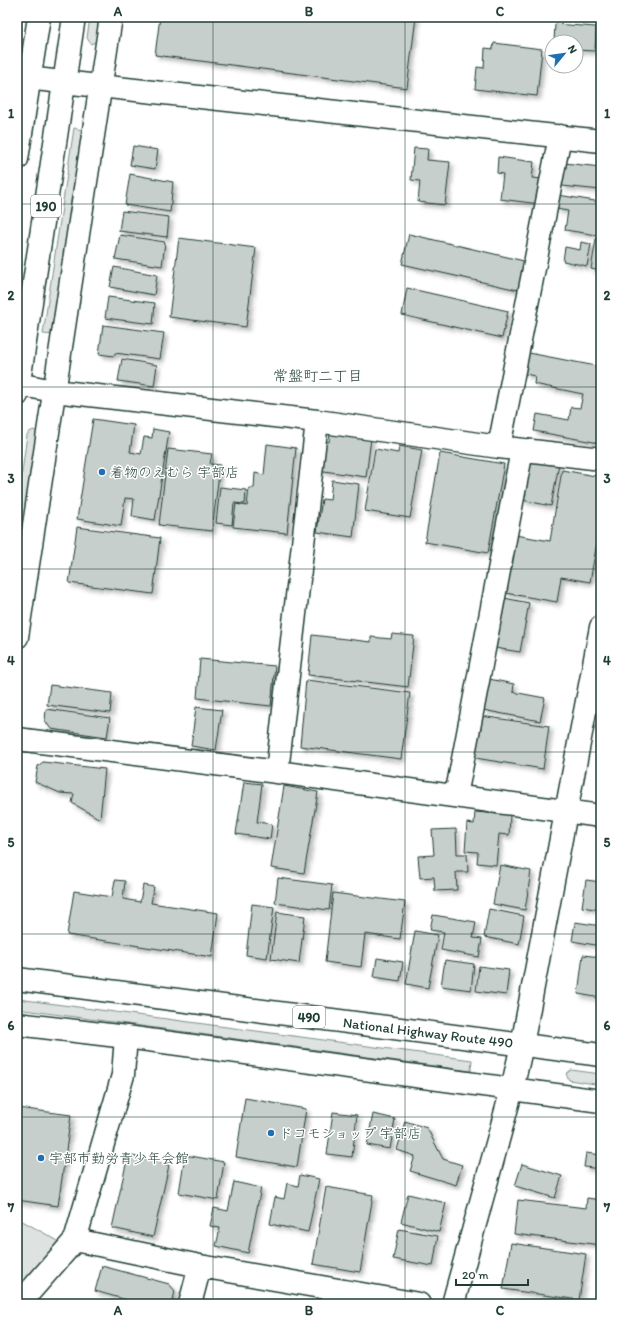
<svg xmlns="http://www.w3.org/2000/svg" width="618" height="1321" font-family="Itim,'Klee One',sans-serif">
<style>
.green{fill:#dee3e2;stroke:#7e908b}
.building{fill:#c7cfcc;stroke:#1f3d34;filter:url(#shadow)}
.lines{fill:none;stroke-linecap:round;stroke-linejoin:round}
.minor-casing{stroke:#1f3d34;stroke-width:25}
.highway-casing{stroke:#1f3d34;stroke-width:25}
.minor{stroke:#fff;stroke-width:22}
.highway{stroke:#fff;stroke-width:22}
.grid{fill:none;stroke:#1f3d34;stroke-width:1;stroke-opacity:0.55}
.poi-dot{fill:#1f6fb2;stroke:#fff;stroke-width:1.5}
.labels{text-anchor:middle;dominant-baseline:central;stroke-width:3;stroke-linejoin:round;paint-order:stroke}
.shield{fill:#fff;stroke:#627771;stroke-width:1}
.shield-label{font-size:13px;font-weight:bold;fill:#1f3d34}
.poi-label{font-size:14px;fill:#1f3d34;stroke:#fff;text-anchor:start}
.street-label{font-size:14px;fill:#1f3d34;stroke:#fff}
.neighbourhood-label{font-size:15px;fill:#1f3d34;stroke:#fff}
.neatline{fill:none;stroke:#1f3d34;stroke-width:1.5}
.grid-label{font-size:13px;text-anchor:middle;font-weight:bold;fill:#1f3d34}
</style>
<defs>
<filter id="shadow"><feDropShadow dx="3.5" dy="3.5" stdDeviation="2" flood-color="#0004"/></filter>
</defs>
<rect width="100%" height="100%" fill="#fff"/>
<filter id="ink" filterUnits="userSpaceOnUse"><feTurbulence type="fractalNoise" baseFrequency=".025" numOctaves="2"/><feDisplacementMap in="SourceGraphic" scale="8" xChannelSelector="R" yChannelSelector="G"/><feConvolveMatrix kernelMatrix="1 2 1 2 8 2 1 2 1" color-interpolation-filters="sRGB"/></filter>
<g filter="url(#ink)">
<path class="green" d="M90 17H103L99 40 91 44 87 38Z
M74 128 86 131 54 335 43 334Z
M34 430 38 433 17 586V509L27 435 29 432Z
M18 999 472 1060 471 1071 17 1009Z
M571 1070 601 1074V1085L569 1080 566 1074Z
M17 1218 60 1242 17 1288Z"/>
<path class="building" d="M160 17H416L407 88 155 55Z
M555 24 596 27 595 51 576 50V42H554Z
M494 43 542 49 537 96 475 89 477 67 484 68 485 48 493 49Z
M133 146 158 150 155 169 130 165Z
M414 148 428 149 427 160 450 162 445 205 418 202 420 181 411 180Z
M498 157 534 162 532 178 543 179 540 204 500 199 503 174 497 173Z
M564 163 601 167V190L562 186Z
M130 174 173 182 170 212 125 205Z
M558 195 601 202 597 235 565 230 568 211 556 209Z
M122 211 169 217 167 237 119 231Z
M409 234 524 261 518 290 402 264Z
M120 235 165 242 162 266 115 259Z
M179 238 256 248 246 327 169 317Z
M596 239 601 240V271L591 269Z
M581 242 591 244 587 266 563 261 565 247 580 250Z
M114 267 157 275 154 295 110 287Z
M407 288 508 311 502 338 402 315Z
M108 297 155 303 153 324 105 318Z
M103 325 164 333 160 359 115 353 114 356 99 354Z
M529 353 601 367V434L599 443 534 431 537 414 569 420 571 407 580 408 583 394 534 384 535 376 525 374Z
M122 359 157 365 154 386 118 381Z
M93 419 134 425 130 452 141 454 144 437 152 438 153 429 169 432 155 520 132 516 134 499 125 498 121 526 77 519Z
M330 432 371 438 366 477 317 470 321 441 329 442Z
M267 444 296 448 287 533 233 527 236 504 247 506 249 488H254L255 473 264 475Z
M399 446 422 450 410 518 365 511 375 449 398 453Z
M168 449 212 454 210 464 220 465 212 531 159 525Z
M440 453 504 464 488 553 425 542Z
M535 460 559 464 551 506 522 500 528 467Z
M562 470 601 477V519L590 582 561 577 557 602 505 593 515 535 550 541Z
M332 480 359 484 353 537 317 532 322 499 330 500Z
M220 487 246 490 245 504 234 503 232 525 216 523Z
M77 527 160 538 153 594 69 583Z
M504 598 529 603 520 652 495 648Z
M392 634 414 636 408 687 308 675 312 635 371 642V637L391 639Z
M200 659 275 666 271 706 197 698Z
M489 679 514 684 513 692 545 698 540 721 483 710Z
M306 680 410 693 401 759 300 746Z
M50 685 112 693 110 713 47 705Z
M196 707 222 710 216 750 191 746Z
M46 709 110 718 107 737 51 729 45 721Z
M481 716 549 726 543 769 475 758Z
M43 762 105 769 100 819 72 803 74 794 60 793 35 782 38 766Z
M244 782 262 784 257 822 272 824 270 839 236 834Z
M284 786 318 792 304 873 271 868Z
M475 812 510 815 509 835 499 834 496 865 477 863 478 852 465 851 467 823 474 824Z
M456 829 457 854H467L468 872H456L457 890 435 891 434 877 420 878 418 856 434 855 432 830Z
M500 865 531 871 525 910 493 904Z
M278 878 332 885 329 910 275 903Z
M115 880 125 881 123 899 140 902 143 885 154 887 151 903 218 913 212 957 67 935 74 891 112 897Z
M586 880 601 882V910L582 907Z
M333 893 405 902 400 939 365 934 361 967 325 962Z
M252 904 274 907 267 958 246 955Z
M489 909 524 916 519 944 484 937Z
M277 912 305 916 299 963 271 959Z
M433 915 476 922 473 938 482 939 479 957 441 950 444 932 430 930Z
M575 922 601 926V946L572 941Z
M415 931 438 935 428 988 406 984Z
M583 955 601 957V998L578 994Z
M377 958 403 962 400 981 374 977Z
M445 960 474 964 471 990 441 986Z
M479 966 509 970 506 995 476 991Z
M245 1098 306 1109 297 1167 236 1157Z
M18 1108 71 1115 58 1206 17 1200Z
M333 1112 357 1115 352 1157 327 1154Z
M373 1114 395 1119 390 1149 367 1145Z
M405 1121 427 1128 443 1159 462 1165 456 1185 410 1171 415 1156 397 1150Z
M586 1153 601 1155V1169L584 1167Z
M128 1155 169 1165 153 1237 112 1228Z
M185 1155 224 1162 218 1200 179 1193Z
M522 1164 562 1176 555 1198 515 1186Z
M300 1175 319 1179 308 1232 270 1224 275 1197 284 1199 287 1183 298 1186Z
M234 1182 261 1188 248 1253 216 1246 220 1228 210 1226 214 1208 228 1211Z
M326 1187 373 1195 360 1272 313 1264Z
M408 1194 446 1203 439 1232 401 1222Z
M587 1198 601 1200V1245L514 1234 518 1200 586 1208Z
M399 1229 438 1236 433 1266 393 1259Z
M511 1243 586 1254 579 1300 503 1289Z
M102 1266 169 1284 175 1291 172 1304H126L127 1300 95 1291Z"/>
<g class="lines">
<defs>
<path id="minor" d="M17 77 601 141
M17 384 54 391 317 421 499 447 601 459
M499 447 560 136
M17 739 277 772 601 816
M277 772 317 421
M456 796 522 450
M75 1240 200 1266 419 1304
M19 1304 75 1240 123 1075 126 1037
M190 1304 200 1266
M453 1304 512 1089 522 1045 601 627"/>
<path id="highway" d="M17 159 39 17
M17 395 74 17
M17 637 111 17
M17 979 601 1055
M17 1024 126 1037 601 1101"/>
</defs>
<use href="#minor" class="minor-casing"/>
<use href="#highway" class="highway-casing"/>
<use href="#minor" class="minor"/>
<use href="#highway" class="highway"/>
</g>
</g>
<path class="grid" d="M213 17V1304M405 17V1304M17 204H601M17 387H601M17 569H601M17 752H601M17 934H601M17 1117H601"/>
<g class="poi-dot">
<circle cx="102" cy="472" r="4"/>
<circle cx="271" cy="1133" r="4"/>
<circle cx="41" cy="1158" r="4"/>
</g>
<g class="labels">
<g class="shield">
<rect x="31" y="195" width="30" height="22" rx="3"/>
<rect x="293" y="1006" width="32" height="22" rx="3"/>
</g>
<g class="shield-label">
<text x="46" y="206">190</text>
<text x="309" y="1017">490</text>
</g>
<g class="poi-label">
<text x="110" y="472">着物のえむら 宇部店</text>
<text x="279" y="1133">ドコモショップ 宇部店</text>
<text x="49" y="1158">宇部市勤労青少年会館</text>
</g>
<g class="street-label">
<text transform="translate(428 1033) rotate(7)">National Highway Route 490</text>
</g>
<g class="neighbourhood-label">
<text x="318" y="376">常盤町二丁目</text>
</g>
</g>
<rect width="618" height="1321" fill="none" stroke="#fff" stroke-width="44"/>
<g transform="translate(564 54) rotate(61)"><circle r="19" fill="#ffffff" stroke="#a5b1ae"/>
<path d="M0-3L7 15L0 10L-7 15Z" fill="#1f6fb2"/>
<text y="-6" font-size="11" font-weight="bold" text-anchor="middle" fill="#1f3d34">N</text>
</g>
<path d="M456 1279v6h72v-6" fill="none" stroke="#1f3d34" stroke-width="2"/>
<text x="462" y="1279" font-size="12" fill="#1f3d34" stroke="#ffffff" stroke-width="3" paint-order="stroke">20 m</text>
<rect x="22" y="22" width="574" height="1277" class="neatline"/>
<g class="grid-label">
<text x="118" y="16">A</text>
<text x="309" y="16">B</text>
<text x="500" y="16">C</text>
<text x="11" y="118">1</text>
<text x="607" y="118">1</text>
<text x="11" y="300">2</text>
<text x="607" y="300">2</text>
<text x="11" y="483">3</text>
<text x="607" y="483">3</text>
<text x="11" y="665">4</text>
<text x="607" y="665">4</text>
<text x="11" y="847">5</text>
<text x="607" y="847">5</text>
<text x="11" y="1030">6</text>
<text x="607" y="1030">6</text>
<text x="11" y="1212">7</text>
<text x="607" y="1212">7</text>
<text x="118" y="1315">A</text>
<text x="309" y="1315">B</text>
<text x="500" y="1315">C</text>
</g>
</svg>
